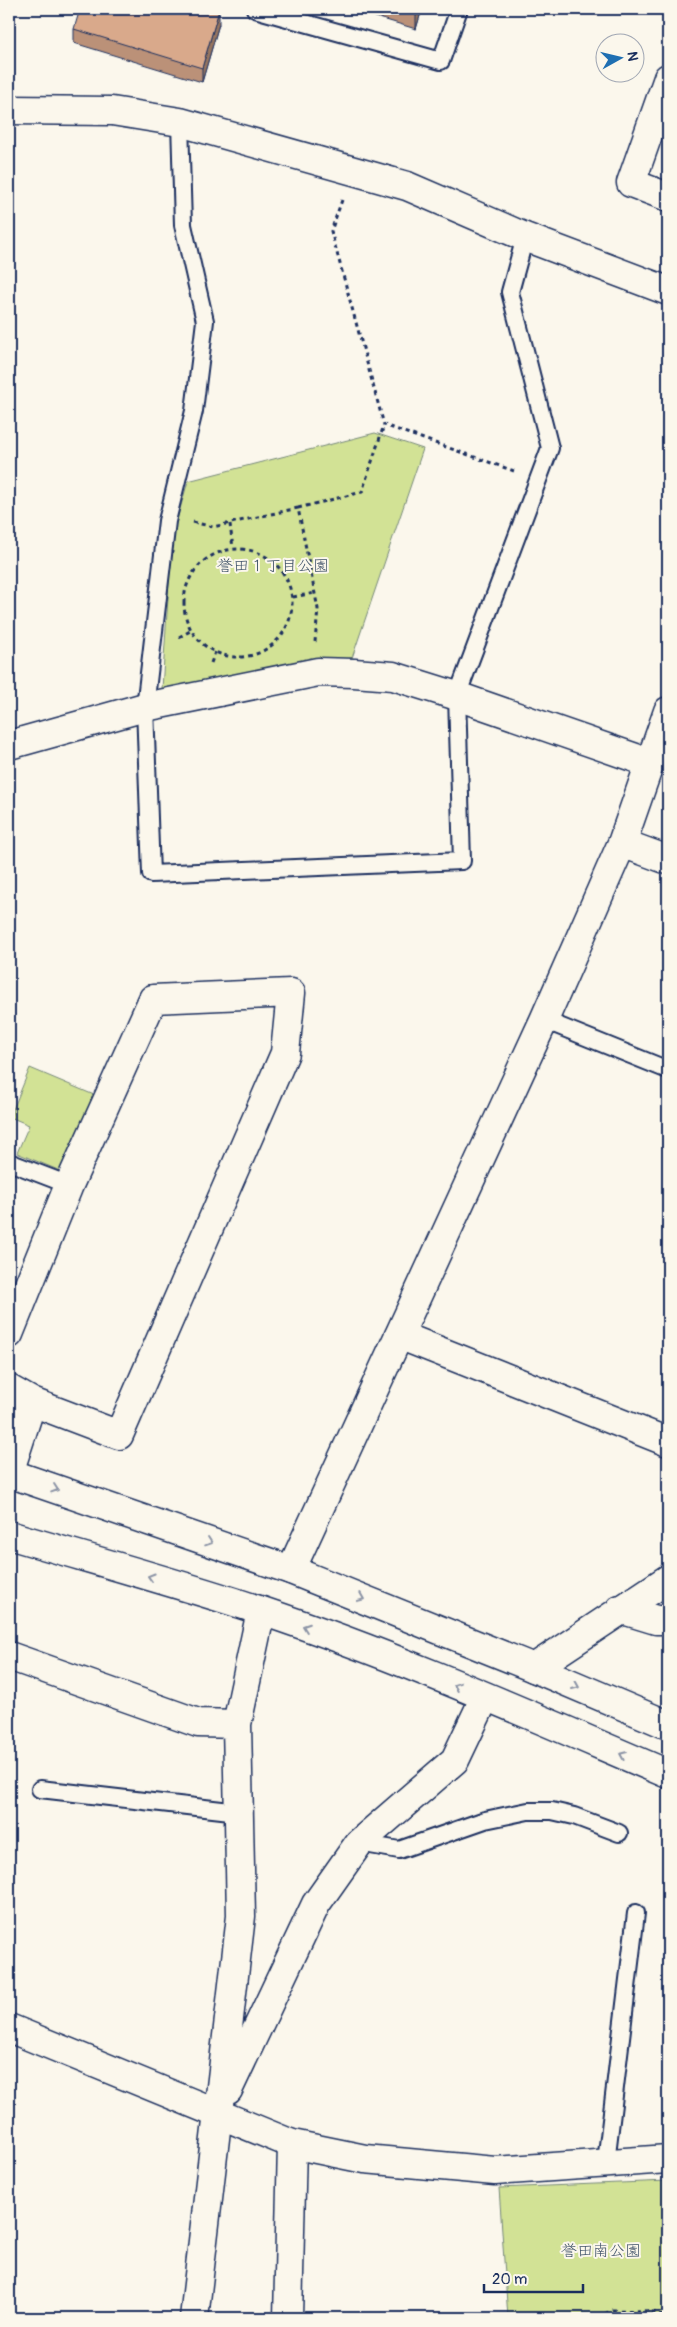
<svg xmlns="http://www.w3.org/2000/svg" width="677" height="2327" font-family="Pangolin,'Klee One',sans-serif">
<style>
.green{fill:#d2e295;stroke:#76887a}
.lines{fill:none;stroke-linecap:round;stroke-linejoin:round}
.service-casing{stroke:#1b2f5e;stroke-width:20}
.minor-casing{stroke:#1b2f5e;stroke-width:31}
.tertiary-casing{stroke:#1b2f5e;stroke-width:31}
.path{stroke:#1b2f5e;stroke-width:3;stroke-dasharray:4 4;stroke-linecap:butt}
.service{stroke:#fbf7ec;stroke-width:16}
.minor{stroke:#fbf7ec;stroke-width:28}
.tertiary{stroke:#fbf7ec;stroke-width:28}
.wall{fill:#bb9178;stroke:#1b2f5e}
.shaded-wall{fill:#987661;stroke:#1b2f5e}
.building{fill:#d9a98b;stroke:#1b2f5e}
.oneway{stroke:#8b93a5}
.labels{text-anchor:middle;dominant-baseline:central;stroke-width:4;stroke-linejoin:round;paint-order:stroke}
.park-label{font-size:16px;fill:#405369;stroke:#fbf7ec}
</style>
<rect width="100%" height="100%" fill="#fbf7ec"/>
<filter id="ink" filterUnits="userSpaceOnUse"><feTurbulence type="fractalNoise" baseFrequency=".02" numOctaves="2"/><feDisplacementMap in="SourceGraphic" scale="10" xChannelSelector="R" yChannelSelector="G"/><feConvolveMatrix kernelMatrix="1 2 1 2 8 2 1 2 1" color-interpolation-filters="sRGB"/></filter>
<g filter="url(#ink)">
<path class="green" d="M375 433 423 449 352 658 162 689 172 537 188 481Z
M30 1068 94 1095 63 1172 17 1153 29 1125 10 1117Z
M668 2181V2318H508L499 2188Z"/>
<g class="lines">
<defs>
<path id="service" d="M255 9 441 61 459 9
M180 122 183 225 205 321 194 411 167 521 145 707 151 874 462 861 457 696 550 448 510 292 525 237
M544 1020 668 1070
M9 1162 69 1185
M40 1789 239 1812
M359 1843 399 1850 485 1820 528 1811H552L574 1816 619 1833
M606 2162 636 1913"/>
<path id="minor" d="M668 78 631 183 668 197
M9 110 112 111 180 122 407 186 525 237 668 291
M9 745 145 707 318 672 354 673 393 676 457 696 650 763
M622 843 668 860
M9 1334 69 1185 153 999 291 993 285 1053 119 1435 32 1402 9 1389
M399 1335 668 1442
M9 1473 32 1402
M291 1570 544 1020 622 843 668 711
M620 1609 656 1620H668
M9 1656 198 1723 237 1724
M534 1668 668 1579
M228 2090 316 1904 359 1843 455 1760 485 1697
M194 2318 241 1916 237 1724 261 1611
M288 2318 292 2144"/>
<path id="tertiary" d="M9 1473 291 1570 534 1668 668 1725
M9 1535C93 1560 178 1583 262 1611 400 1657 534 1717 668 1774
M9 2028 292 2144 365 2159 495 2171 668 2159"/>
</defs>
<use href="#service" class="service-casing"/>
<use href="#minor" class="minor-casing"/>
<use href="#tertiary" class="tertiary-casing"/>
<path class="path" d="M342 200 331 231 384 425 514 471
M298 508 362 492 384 425
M193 522 213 527 298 508 318 609 315 642
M230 524 233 548
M184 603a54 54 0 1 1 108 0a54 54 0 1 1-108 0Z
M293 597 315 593
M179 637 192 630
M211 663 215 652
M598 2318 612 2310 650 2311 668 2318"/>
<use href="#service" class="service"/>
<use href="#minor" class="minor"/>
<use href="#tertiary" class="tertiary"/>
</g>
<path class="wall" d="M349 9H422L416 29Z
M219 24 202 82 74 43V29Z"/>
<path class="shaded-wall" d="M417 9H422L416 29V13Z
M219 10V24L202 82V68Z"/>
<path class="building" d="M80 9H214L219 10 202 68 74 29Z
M403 9H417L416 13Z"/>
<defs><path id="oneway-chevron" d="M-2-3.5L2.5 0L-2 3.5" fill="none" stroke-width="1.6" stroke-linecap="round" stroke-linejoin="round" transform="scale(1.25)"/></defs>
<g class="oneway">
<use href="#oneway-chevron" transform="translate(55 1489) rotate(19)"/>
<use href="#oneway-chevron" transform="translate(209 1542) rotate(19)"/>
<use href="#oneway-chevron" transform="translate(151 1577) rotate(-163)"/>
<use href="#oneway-chevron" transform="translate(361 1598) rotate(22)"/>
<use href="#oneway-chevron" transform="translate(306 1627) rotate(-160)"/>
<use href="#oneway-chevron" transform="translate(457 1686) rotate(-159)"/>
<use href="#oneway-chevron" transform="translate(576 1686) rotate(23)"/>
<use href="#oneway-chevron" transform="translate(623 1755) rotate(-157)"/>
</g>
</g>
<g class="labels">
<g class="park-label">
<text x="273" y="566">誉田１丁目公園</text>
<text x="601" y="2251">誉田南公園</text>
</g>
</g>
<rect width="677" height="2327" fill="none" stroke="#fbf7ec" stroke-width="30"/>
<rect x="15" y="15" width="647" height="2297" fill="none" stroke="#1b2f5e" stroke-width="2" filter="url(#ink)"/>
<g transform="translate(620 58) rotate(82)"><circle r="24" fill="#fbf7ec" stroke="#a1a7b3"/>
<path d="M0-4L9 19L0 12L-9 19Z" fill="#1f6fb2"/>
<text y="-8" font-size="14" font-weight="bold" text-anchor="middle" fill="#1b2f5e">N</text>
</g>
<path d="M484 2284v8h99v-8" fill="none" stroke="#1b2f5e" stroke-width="2.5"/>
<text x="492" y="2284" font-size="15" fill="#1b2f5e" stroke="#fbf7ec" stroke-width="4" paint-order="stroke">20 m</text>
</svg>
